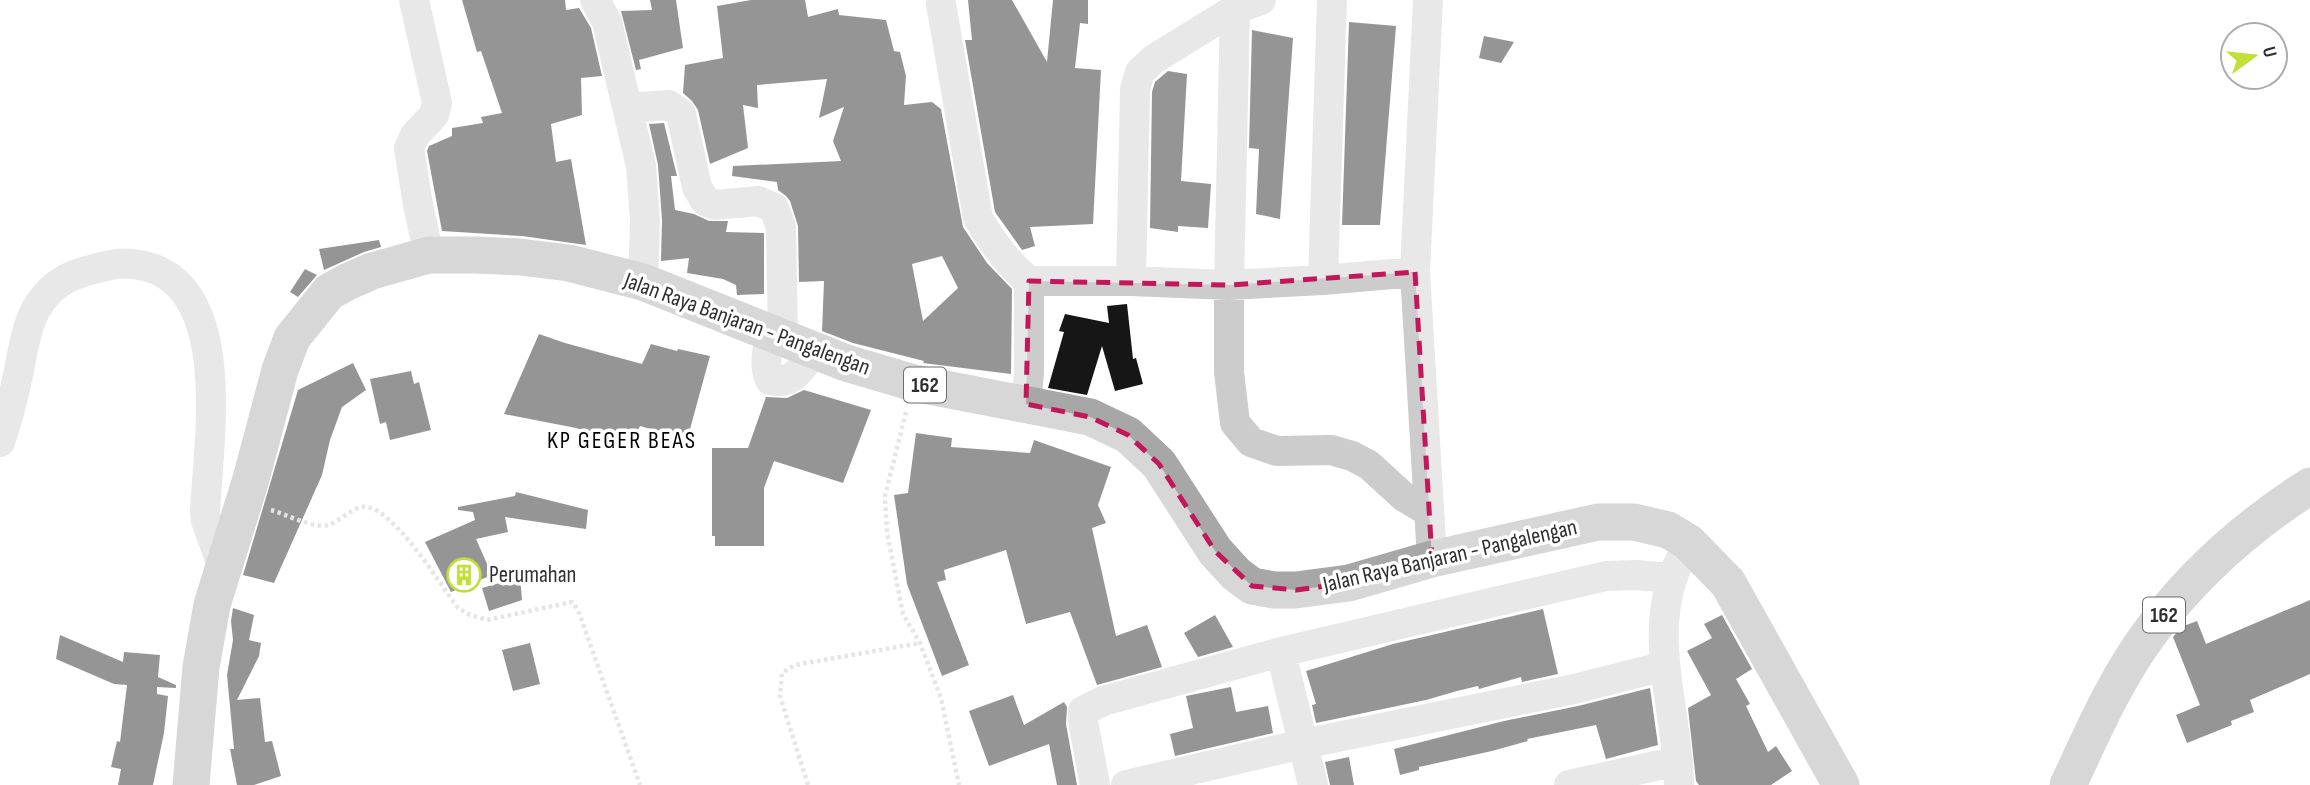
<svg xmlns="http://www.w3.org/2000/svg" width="2310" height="785" font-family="'Sofia Sans Condensed',sans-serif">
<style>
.building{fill:#161616;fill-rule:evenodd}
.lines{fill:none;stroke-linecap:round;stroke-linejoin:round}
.path{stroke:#c6c6c6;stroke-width:4.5;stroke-dasharray:3.5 3.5;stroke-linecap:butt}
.minor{stroke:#ccc;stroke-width:30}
.major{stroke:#a7a7a7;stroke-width:37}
.marked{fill:none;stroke:#c2185b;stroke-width:5;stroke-dasharray:14 9;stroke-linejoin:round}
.labels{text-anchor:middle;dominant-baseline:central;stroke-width:7;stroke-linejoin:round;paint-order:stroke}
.shield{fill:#fff;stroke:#6d6d6d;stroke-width:2}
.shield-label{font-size:21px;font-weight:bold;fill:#2f2f2f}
.street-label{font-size:23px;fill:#2f2f2f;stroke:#fff}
.poi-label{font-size:23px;fill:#2f2f2f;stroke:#fff;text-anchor:start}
.neighbourhood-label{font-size:24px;letter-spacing:2px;fill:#000;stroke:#fff}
</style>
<rect width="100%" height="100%" fill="#fff"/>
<path class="building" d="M462 0H565L566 10 579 8 591 28 602 76 581 78 582 115 551 124 556 162 571 159 586 245 522 236 442 231 427 151 429 146 452 136V128L483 123 481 117 502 113 481 51 477 52Z
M650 0H676L683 48 639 60 641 69 636 70 621 11 652 10Z
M751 0H805L808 17 838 9 839 15 886 20 894 51 900 52 906 76 904 105 932 102 941 109 963 227 987 263 1012 289 1011 374 923 363 924 361 853 343 822 331 824 281 799 282 798 226 790 201 786 196 778 190 777 182 732 176 733 166 841 161 833 141 844 107 819 118 827 79 757 85 758 108 743 105 748 148 710 164 698 110 692 101 683 93 685 65 723 58 717 6ZM942 256 958 288 923 321 912 264Z
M968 0H1012L1047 62 1053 0H1088V24L1080 23 1075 68 1101 70 1093 224 1030 227 1035 246 1022 250 995 212 965 40H972Z
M1349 22 1396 26 1380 225H1342Z
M1252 30 1293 38 1280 219 1256 214 1259 149 1249 148Z
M1484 36 1514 42 1501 63 1479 58Z
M1168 71 1187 74 1181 181 1211 184 1208 228 1178 226V232L1150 228 1152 92 1155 82Z
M664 123 677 176H671L675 210 694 214 709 221H728L726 232 764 233V294L737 295 736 285 723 279 687 273 689 258 661 261 662 220 658 165 649 124Z
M379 240 381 247 364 252 324 270 319 249Z
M305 269 317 275 298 297 290 292Z
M1127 304 1133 359 1136 358 1143 384 1115 391 1102 346 1087 395 1048 388 1064 332 1059 331 1065 314 1109 323 1107 306Z
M539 334 565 343 642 364 651 344 677 351 678 349 710 356 687 440 640 426 631 444 576 428 504 414Z
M353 363 366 390 342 407 330 440 322 475 274 583 243 575 298 390Z
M411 371 414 384 419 382 431 430 390 440 386 422 380 424 370 379Z
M804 390 871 410 843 483 774 461 764 488V546H715V536H712V448H748L766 397 787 398Z
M916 433 952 438 951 447 1030 453 1034 440 1111 467 1098 505 1106 523 1092 528 1116 636 1147 625 1162 667 1097 685 1070 612 1026 624 1006 550 944 570 946 580 937 582 969 665 942 676 907 584 894 495 908 493Z
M516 492 588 510 586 529 505 517 508 532 476 539 492 575 451 592 425 542 475 520 473 512 458 510V507L515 496Z
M520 577 522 600 489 611 482 588Z
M2310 600V674L2250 700 2254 712 2231 721 2232 725 2187 743 2176 715 2200 705 2173 637 2181 627 2197 621 2206 644Z
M233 608 254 615 249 640 261 643 259 656 237 700 260 698 265 742 272 741 281 776 254 785H237L230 749H234L227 675 233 640 231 621Z
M1543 609 1558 674 1522 682 1521 677 1479 689 1478 686 1457 691 1426 700 1316 723 1312 705 1316 704 1306 671 1393 644Z
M1215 615 1233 647 1198 657 1184 633Z
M1722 615 1752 669 1736 679 1750 704 1746 706 1768 752 1776 746 1792 771 1771 785H1699L1696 781 1688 708 1711 695 1687 651 1712 638 1704 624Z
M60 635 123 662 124 652 160 655 158 677 176 685V688L157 687V694L168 696 164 733 153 785H118L121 769 111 767 117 741 120 742 127 685 114 684 56 659Z
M530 643 540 684 513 691 502 650Z
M1231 687 1236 712 1268 706 1273 733 1175 756 1170 734 1193 728 1186 696Z
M1650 688 1658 745 1606 759 1596 725 1527 739 1528 741 1492 751 1419 767V770L1400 775 1394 749 1504 721 1578 706Z
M1013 695 1024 725 1064 702 1067 707 1066 724 1077 785H1057L1049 744 989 766 969 711Z
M1349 757 1354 785H1330L1325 762Z"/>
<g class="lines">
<path class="path" d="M906 412 885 496 887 532 903 614 920 643 941 698 959 785
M271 510C285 514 314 529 328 525 339 522 349 510 361 507 390 501 441 586 458 608L468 614 487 620 572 602 578 610 640 785
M808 785 780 696 782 673 795 665 920 643"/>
<path class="minor" d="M414 0 437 103 434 115 415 135 409 148 418 205 429 255
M595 0 607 22 641 166 645 221 643 282
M1261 0 1235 9 1229 285V372L1235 423 1251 442 1277 451 1331 450 1352 456 1369 465 1404 497 1429 512
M1428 0 1415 272 1432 559
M941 4 978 218C992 242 1008 264 1029 281V373L1026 404
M628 108 669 105 681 114 697 187 705 201 715 205 758 201 774 208 781 227 783 339
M1323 280 1332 0
M1029 281H1131L1229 285 1323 280 1415 272
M1131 281 1135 89 1140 72 1154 59 1235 9
M770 334C768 349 763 365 770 380 792 386 803 367 814 351
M0 442C8 419 14 395 19 370 23 350 26 328 36 309 55 277 77 273 111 265 125 262 143 264 157 270 232 303 208 446 205 512L206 521 223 568
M1281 652 1313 785
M1095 785 1083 721V711L1103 701 1281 652 1606 576 1635 575 1672 578
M1126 785 1303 744 1574 689 1665 666
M1569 785 1678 761
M1679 785C1678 710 1645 633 1679 562"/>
<path class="major" d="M191 785 201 667 212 605 251 479 280 370 292 338 329 292 347 282 372 271 429 255H476L520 257 569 263 643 282 846 363 914 383 1090 417 1128 435 1159 464 1215 551 1236 574 1252 586 1274 590H1296L1349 583 1432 559 1598 522H1634L1668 530 1688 542 1728 583 1841 785
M2068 785C2092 734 2115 680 2149 634 2192 575 2249 525 2310 486"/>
</g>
<path d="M0 0H2310V785H0ZM1415 272 1432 559 1349 583 1296 590 1252 586 1215 551 1159 464 1128 435 1090 417 1026 404 1029 281 1229 285Z" fill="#fff" fill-opacity=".55" fill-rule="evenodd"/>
<path class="marked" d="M1415 272 1432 559 1349 583 1296 590 1252 586 1215 551 1159 464 1128 435 1090 417 1026 404 1029 281 1229 285Z"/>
<defs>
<symbol id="building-ring" viewBox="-11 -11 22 22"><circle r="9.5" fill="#fff" stroke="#c0df39" stroke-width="1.5"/><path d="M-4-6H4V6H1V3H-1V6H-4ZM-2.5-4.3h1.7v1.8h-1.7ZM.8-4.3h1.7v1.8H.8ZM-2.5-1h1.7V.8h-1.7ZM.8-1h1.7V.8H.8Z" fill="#c0df39"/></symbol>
</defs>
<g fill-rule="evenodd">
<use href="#building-ring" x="445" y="556" width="38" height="38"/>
</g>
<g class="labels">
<g class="shield">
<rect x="904" y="367.5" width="42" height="35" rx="5"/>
<rect x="2143" y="597.5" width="42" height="35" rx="5"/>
</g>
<g class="shield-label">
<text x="925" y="385">162</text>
<text x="2164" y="615">162</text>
</g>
<g class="street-label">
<text transform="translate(747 324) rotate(20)">Jalan Raya Banjaran - Pangalengan</text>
<text transform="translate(1450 556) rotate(-13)">Jalan Raya Banjaran - Pangalengan</text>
</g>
<g class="poi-label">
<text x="489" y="575">Perumahan</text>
</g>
<g class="neighbourhood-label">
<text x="622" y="440">KP GEGER BEAS</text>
</g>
</g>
<g transform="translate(2254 56) rotate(75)"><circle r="33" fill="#ffffff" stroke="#acacac" stroke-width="2"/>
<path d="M0-5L12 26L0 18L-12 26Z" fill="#c0df39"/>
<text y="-10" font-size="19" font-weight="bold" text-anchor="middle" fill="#2f2f2f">U</text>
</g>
</svg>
